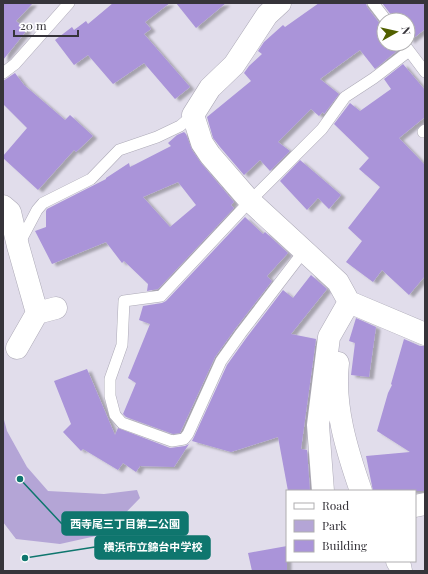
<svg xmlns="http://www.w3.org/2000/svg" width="428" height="574" font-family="'Playfair Display','Noto Sans JP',serif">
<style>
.park{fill:#b4a5d6}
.building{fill:#aa94d9;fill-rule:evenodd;filter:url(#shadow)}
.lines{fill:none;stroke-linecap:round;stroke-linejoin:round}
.lane-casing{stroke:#adaab7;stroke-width:12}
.street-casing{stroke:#adaab7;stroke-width:23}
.lane{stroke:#fff;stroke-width:11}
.street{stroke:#fff;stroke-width:22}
.leader{fill:none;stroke:#0f766e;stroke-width:1.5}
.callout-dot{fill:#0f766e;stroke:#fff;stroke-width:1.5}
.callout{fill:#0f766e;stroke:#0f766e;stroke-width:1.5}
.callout-label{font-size:11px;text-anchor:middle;font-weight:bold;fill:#fff}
</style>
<defs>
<filter id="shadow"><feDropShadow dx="4.5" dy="2.5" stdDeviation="1" flood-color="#0004"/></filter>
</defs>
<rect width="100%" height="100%" fill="#e1ddeb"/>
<path class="park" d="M3 416 7 431 27 467 48 491 104 494 137 490 140 498 105 534 60 544 16 539 3 522Z"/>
<path class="building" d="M3 3H33L16 21 27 30 3 60Z
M113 3H170L145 22 151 29 144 34 190 87 175 99 144 63 113 84 88 55 74 65 55 40 72 27 74 30 86 21 88 24Z
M176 3H226L196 28Z
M319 3H366L367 7 380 24 384 27V44H397L399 49 375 69 360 50 320 79 339 94 324 114 323 112 319 116 311 109 278 142 290 151 270 171 260 160 244 175 220 147 213 138 207 117 251 81 244 73 249 66 262 54 258 51 264 42 283 25 285 27Z
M382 3H425V29L410 41 408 38V20H393L392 16Z
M403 64 425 90V117L399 138 425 165V276L409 295 382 270 373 282 346 262 362 241 348 228 380 187 359 169 369 158 334 124 350 103 360 111 391 89 384 79Z
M15 73 24 85 65 120 70 115 93 136 76 152 74 150 38 190 3 158V156L27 128 3 104V81Z
M184 132 186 134 192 150 201 163 234 202 231 205 234 208 158 289 147 291 148 284 124 261 122 263 106 242 52 264 35 231 46 227V211L47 209 106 179V178L129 163 130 167 171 146 168 143 177 135ZM178 182 196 205 170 227 143 197Z
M300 160 341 195 329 209 318 198 307 210 280 181Z
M245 217 263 234 265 232 288 253 267 276 272 281 235 329 215 357 180 433 173 434 126 417 123 414 136 383 128 378 150 324 139 320 143 306 162 303 166 301Z
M311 275 327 289 291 334 316 339 301 449 307 450 310 491H288L278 437 231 452 192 441 194 437 227 365 247 337 283 290 293 298Z
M356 318 376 327 369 377 351 375 355 343 349 341Z
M404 339 420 346H425V491H373L366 456 410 452 377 431 388 393 392 385 391 384Z
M87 369 115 435 118 428 170 448 185 446 189 444 174 467 140 466 136 472 123 463 118 470 83 449 81 451 63 432 71 424 54 381Z
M287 546V571H252L248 553Z"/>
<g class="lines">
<defs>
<path id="lane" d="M373 3 386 20
M404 44 425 72
M3 73 15 64 69 3
M423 132 425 130
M19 244 37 210 43 203 91 179 119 150 157 137 180 126 193 115
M304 251 241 333 221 361 188 434 184 439 172 441 122 423 115 415 110 396V379L122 345 124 301 161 296 250 201 322 129 345 97 374 78 409 51"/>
<path id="street" d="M280 3 267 15 234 65 210 88 193 115 202 143 210 155 250 201 338 282 349 302 425 334
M3 206 10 212 18 246 37 313 17 348
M37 313 56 308
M338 363C333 406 347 451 361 491
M323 491 318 425 329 337 349 302
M415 506 425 504
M397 561 400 566 401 571"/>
</defs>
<use href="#lane" class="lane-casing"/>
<use href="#street" class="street-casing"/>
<use href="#lane" class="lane"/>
<use href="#street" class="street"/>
</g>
<path class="leader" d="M20 479L62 524M25 558L95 547"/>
<g class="callout-dot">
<circle cx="20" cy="479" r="4"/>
<circle cx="25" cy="558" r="4"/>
</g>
<g class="callout">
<rect x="62" y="512" width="126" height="23" rx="4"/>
<rect x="95" y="536" width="115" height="23" rx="4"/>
</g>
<g class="callout-label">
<text x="125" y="528">西寺尾三丁目第二公園</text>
<text x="153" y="551">横浜市立錦台中学校</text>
</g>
<rect width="428" height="574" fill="none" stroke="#36343a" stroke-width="8"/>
<rect x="286" y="490" width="130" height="72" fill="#ffffff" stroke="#afaeb0"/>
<rect x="294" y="503" width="20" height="6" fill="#ffffff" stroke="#afaeb0"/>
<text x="322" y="510" font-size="12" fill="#36343a">Road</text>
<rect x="294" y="520" width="20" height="12" fill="#b4a5d6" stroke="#afaeb0"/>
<text x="322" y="530" font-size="12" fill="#36343a">Park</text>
<rect x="294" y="540" width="20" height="12" fill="#aa94d9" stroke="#afaeb0"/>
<text x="322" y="550" font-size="12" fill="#36343a">Building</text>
<g transform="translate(396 32) rotate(82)"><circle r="19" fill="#ffffff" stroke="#afaeb0"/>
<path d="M0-3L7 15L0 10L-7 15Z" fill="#526000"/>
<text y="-6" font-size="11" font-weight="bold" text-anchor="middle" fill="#36343a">N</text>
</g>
<path d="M14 30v6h64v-6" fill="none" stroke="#36343a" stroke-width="2"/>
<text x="20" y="30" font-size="12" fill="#36343a" stroke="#ffffff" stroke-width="3" paint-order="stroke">20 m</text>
</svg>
